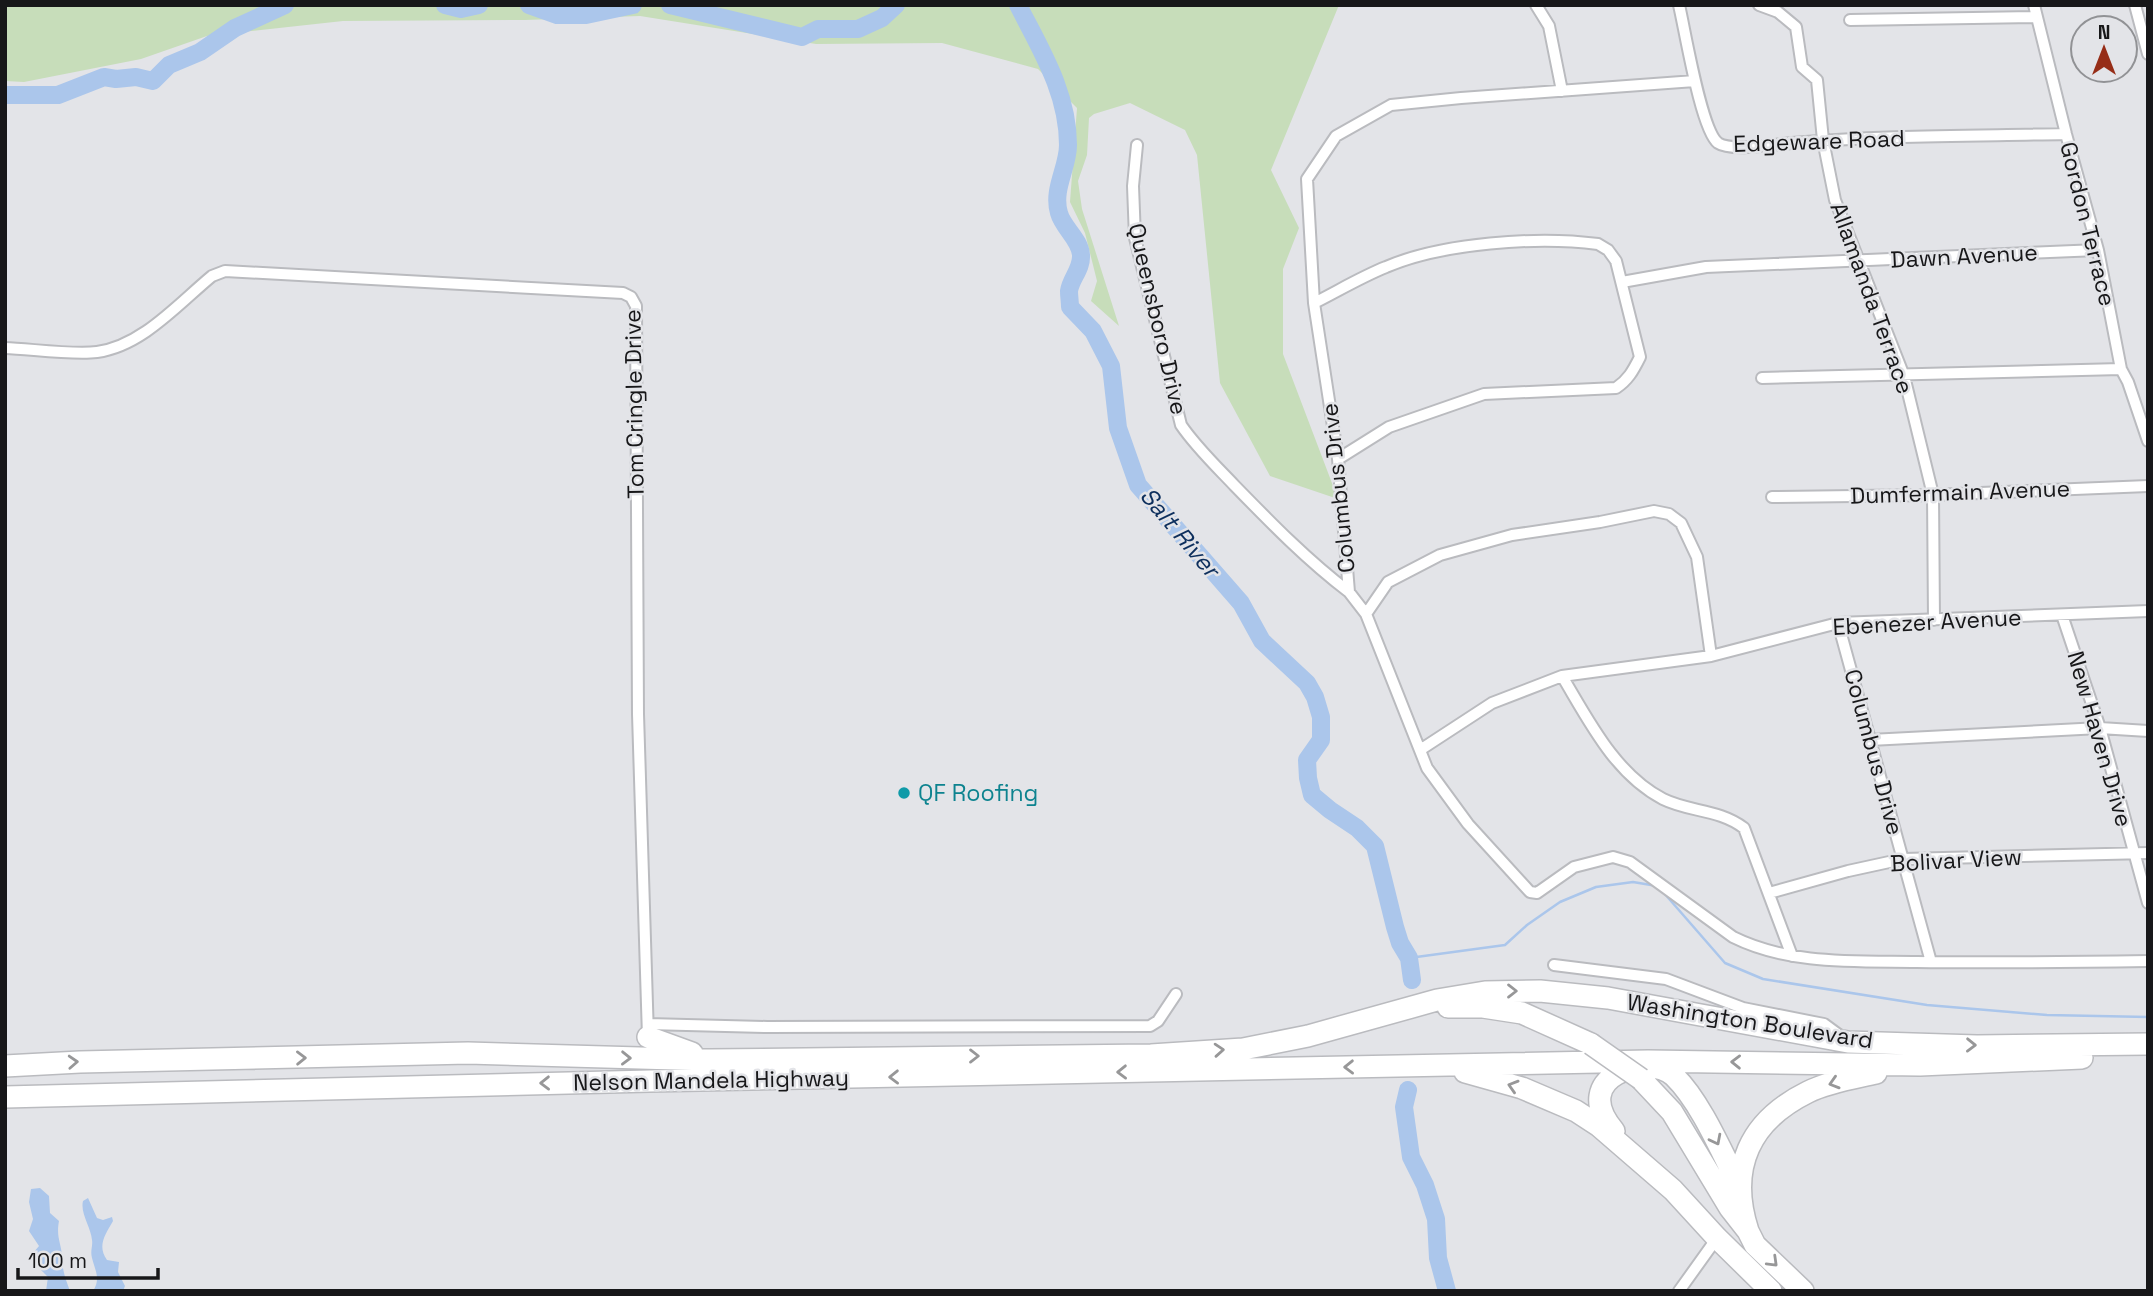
<svg xmlns="http://www.w3.org/2000/svg" width="2153" height="1296" font-family="'Space Grotesk',sans-serif">
<style>
.green{fill:#c7ddba}
.water{fill:#abc6eb}
.lines{fill:none;stroke-linecap:round;stroke-linejoin:round}
.stream{stroke:#abc6eb;stroke-width:2.5}
.river{stroke:#abc6eb;stroke-width:18}
.street-casing{stroke:#babbbf;stroke-width:14}
.highway-casing{stroke:#babbbf;stroke-width:24}
.street{stroke:#fff;stroke-width:10}
.highway{stroke:#fff;stroke-width:21}
.highway-bridge-casing{stroke:#babbbf;stroke-width:24;stroke-linecap:butt}
.highway-bridge{stroke:#fff;stroke-width:21}
.oneway{stroke:#979798}
.culture-dot{fill:#0f9aa8;stroke:#e3e4e8;stroke-width:2.5}
.labels{text-anchor:middle;dominant-baseline:central;stroke-width:5;stroke-linejoin:round;paint-order:stroke}
.street-label{font-size:23px;fill:#171719;stroke:#e3e4e8}
.culture-label{font-size:23px;fill:#0d838f;stroke:#e3e4e8;text-anchor:start}
.water-label{font-size:24px;font-style:italic;fill:#0d2f5d;stroke:#e3e4e8}
</style>
<rect width="100%" height="100%" fill="#e3e4e8"/>
<path class="green" d="M5 5H1339L1271 170 1299 228 1283 269V354L1338 499 1270 476 1220 383 1197 155 1185 130 1130 103 1094 114 1089 118 1087 155 1078 181 1082 209 1119 326 1091 301 1097 281 1085 233 1070 202 1077 108 1038 69 942 43 816 44 640 16 525 20 343 21 207 36 141 59 24 82 5 81Z"/>
<path class="water" d="M40 1188 49 1196 50 1213 59 1221C56 1237 61 1242 62 1256 62 1269 65 1278 70 1291H46L48 1277 40 1269 38 1259 34 1257 33 1253 39 1246 29 1231 33 1219 29 1202 31 1189Z
M88 1198 97 1218 103 1220 112 1217 113 1221C105 1235 97 1246 107 1260L119 1262 118 1272 125 1286 123 1291H93C101 1279 95 1270 92 1258 90 1251 93 1246 92 1240 91 1227 80 1213 83 1201Z"/>
<g class="lines">
<path class="stream" d="M1664 893 1725 963 1763 979 1927 1005 2047 1015 2148 1017
M1409 958 1505 945 1527 925 1560 902 1596 887 1633 882 1657 886"/>
<path class="river" d="M445 5 461 9 479 5
M529 5 557 15H586L633 5
M670 5 802 37 818 29H858L882 18 896 5
M1018 5C1041 50 1068 93 1068 145 1068 168 1052 189 1059 213 1063 228 1080 239 1081 255 1082 269 1071 278 1069 291 1069 296 1070 302 1070 307L1093 331 1111 366 1118 428 1138 485 1241 603 1262 641 1307 683 1315 697 1321 717V740L1307 760 1308 778 1312 795 1330 810 1357 828 1375 846 1395 927 1400 943 1409 958 1412 980
M5 95H58L104 77 116 79 136 77 153 81 169 65 200 52 235 28 285 5
M1408 1090 1404 1107 1411 1157 1425 1185 1436 1219 1438 1258 1447 1291"/>
<defs>
<path id="street" d="M1536 5 1549 26 1562 91
M1679 5C1685 30 1701 130 1718 143 1731 152 1776 144 1792 143 1883 135 1975 136 2066 134
M1759 5 1778 12 1796 27 1802 67 1817 80 1823 140 1835 200 1904 376 1933 495 1934 620
M2034 5 2066 134 2098 250 2121 369 2128 382 2148 441
M2135 5 2148 54
M1850 20 2037 17
M1695 81 1461 98 1391 105 1336 136 1307 179 1314 303 1338 459 1349 592 1366 614 1427 768 1468 824 1530 892 1537 893 1574 867 1613 857 1630 862 1733 937C1789 965 1855 961 1917 962 1994 963 2071 962 2148 961
M1137 145 1133 186 1135 238 1181 425C1196 447 1216 466 1234 485 1271 523 1307 560 1349 592
M1622 282 1706 267 2098 250
M1314 303C1338 291 1361 277 1386 267 1442 243 1537 236 1598 244L1608 250 1616 261 1640 357C1633 371 1628 380 1616 388L1484 394 1389 427 1338 459
M5 348C31 349 72 355 97 352 142 346 178 304 212 276L225 271 623 293 631 297 636 306 638 714 648 1037
M1762 378 2121 369
M1772 497 1933 495 2148 486
M1366 614 1388 582 1440 555 1512 535 1600 522 1654 511 1669 514 1681 523 1697 557 1711 656
M2062 615 2100 728 2148 903
M1838 623 1931 962
M1562 676C1589 721 1615 774 1663 799 1689 812 1719 809 1744 828L1792 956
M1870 740 2100 728 2148 731
M1420 750 1492 703 1562 676 1711 656 1838 623 2148 611
M1769 893 1848 871 1903 859 2148 853
M1554 965 1666 979 1743 1008 1824 1024 1843 1038
M648 1024 767 1027 1150 1026 1158 1021 1176 994
M1679 1291 1717 1238"/>
<path id="highway" d="M1448 1007H1483L1522 1013 1591 1044
M648 1037 692 1053
M5 1066 80 1062 468 1053 710 1060 1151 1055 1243 1049 1308 1036 1437 1000 1485 992 1540 991 1608 998 1848 1042 1977 1046 2148 1044
M1465 1072 1522 1088 1576 1111 1599 1126 1673 1190 1717 1238 1771 1291
M1641 1079 1672 1112 1730 1208 1748 1231 1755 1245 1803 1291
M5 1097 650 1081 1648 1061 1920 1065 2082 1058
M1614 1131C1567 1076 1649 1052 1674 1076 1701 1102 1723 1155 1740 1188
M1748 1231C1728 1169 1749 1121 1808 1092 1828 1082 1854 1078 1876 1073"/>
</defs>
<use href="#street" class="street-casing"/>
<use href="#highway" class="highway-casing"/>
<use href="#street" class="street"/>
<use href="#highway" class="highway"/>
<defs>
<path id="highway-bridge" d="M1591 1044 1641 1079"/>
</defs>
<use href="#highway-bridge" class="highway-bridge-casing"/>
<use href="#highway-bridge" class="highway-bridge"/>
</g>
<defs><path id="oneway-chevron" d="M-2-3.5L2.5 0L-2 3.5" fill="none" stroke-width="1.6" stroke-linecap="round" stroke-linejoin="round" transform="scale(1.75)"/></defs>
<g class="oneway">
<use href="#oneway-chevron" transform="translate(1512 991)"/>
<use href="#oneway-chevron" transform="translate(1971 1045) rotate(1)"/>
<use href="#oneway-chevron" transform="translate(1219 1050) rotate(-4)"/>
<use href="#oneway-chevron" transform="translate(974 1056)"/>
<use href="#oneway-chevron" transform="translate(301 1058) rotate(-1)"/>
<use href="#oneway-chevron" transform="translate(626 1058) rotate(1)"/>
<use href="#oneway-chevron" transform="translate(73 1062) rotate(-3)"/>
<use href="#oneway-chevron" transform="translate(1736 1062) rotate(-179)"/>
<use href="#oneway-chevron" transform="translate(1349 1067) rotate(179)"/>
<use href="#oneway-chevron" transform="translate(1122 1072) rotate(179)"/>
<use href="#oneway-chevron" transform="translate(894 1077) rotate(179)"/>
<use href="#oneway-chevron" transform="translate(545 1083) rotate(179)"/>
<use href="#oneway-chevron" transform="translate(1834 1083) rotate(163)"/>
<use href="#oneway-chevron" transform="translate(1513 1086) rotate(-163)"/>
<use href="#oneway-chevron" transform="translate(1716 1140) rotate(63)"/>
<use href="#oneway-chevron" transform="translate(1773 1262) rotate(44)"/>
</g>
<circle class="culture-dot" cx="904" cy="793" r="7"/>
<g class="labels">
<g class="street-label">
<text transform="translate(1819 141) rotate(-2)">Edgeware Road</text>
<text transform="translate(2088 224) rotate(76)">Gordon Terrace</text>
<text transform="translate(1964 256) rotate(-3)">Dawn Avenue</text>
<text transform="translate(1872 298) rotate(70)">Allamanda Terrace</text>
<text transform="translate(1158 319) rotate(77)">Queensboro Drive</text>
<text transform="translate(634 404) rotate(-91)">Tom Cringle Drive</text>
<text transform="translate(1338 488) rotate(-96)">Columbus Drive</text>
<text transform="translate(1960 492) rotate(-2)">Dumfermain Avenue</text>
<text transform="translate(1927 622) rotate(-3)">Ebenezer Avenue</text>
<text transform="translate(2100 739) rotate(74)">New Haven Drive</text>
<text transform="translate(1874 752) rotate(75)">Columbus Drive</text>
<text transform="translate(1956 860) rotate(-3)">Bolivar View</text>
<text transform="translate(1750 1021) rotate(9)">Washington Boulevard</text>
<text transform="translate(711 1080) rotate(-1)">Nelson Mandela Highway</text>
</g>
<g class="culture-label">
<text x="918" y="793">QF Roofing</text>
</g>
<g class="water-label">
<text transform="translate(1180 532) rotate(50)">Salt River</text>
</g>
</g>
<rect width="2153" height="1296" fill="none" stroke="#171719" stroke-width="14"/>
<g transform="translate(2104 49)"><circle r="33" fill="#e3e4e8" stroke="#919295" stroke-width="2"/>
<path d="M0-5L12 26L0 18L-12 26Z" fill="#962d17"/>
<text y="-10" font-size="19" font-weight="bold" text-anchor="middle" fill="#171719">N</text>
</g>
<path d="M18 1268v10h140v-10" fill="none" stroke="#171719" stroke-width="3.5"/>
<text x="28" y="1268" font-size="21" fill="#171719" stroke="#e3e4e8" stroke-width="5" paint-order="stroke">100 m</text>
</svg>
